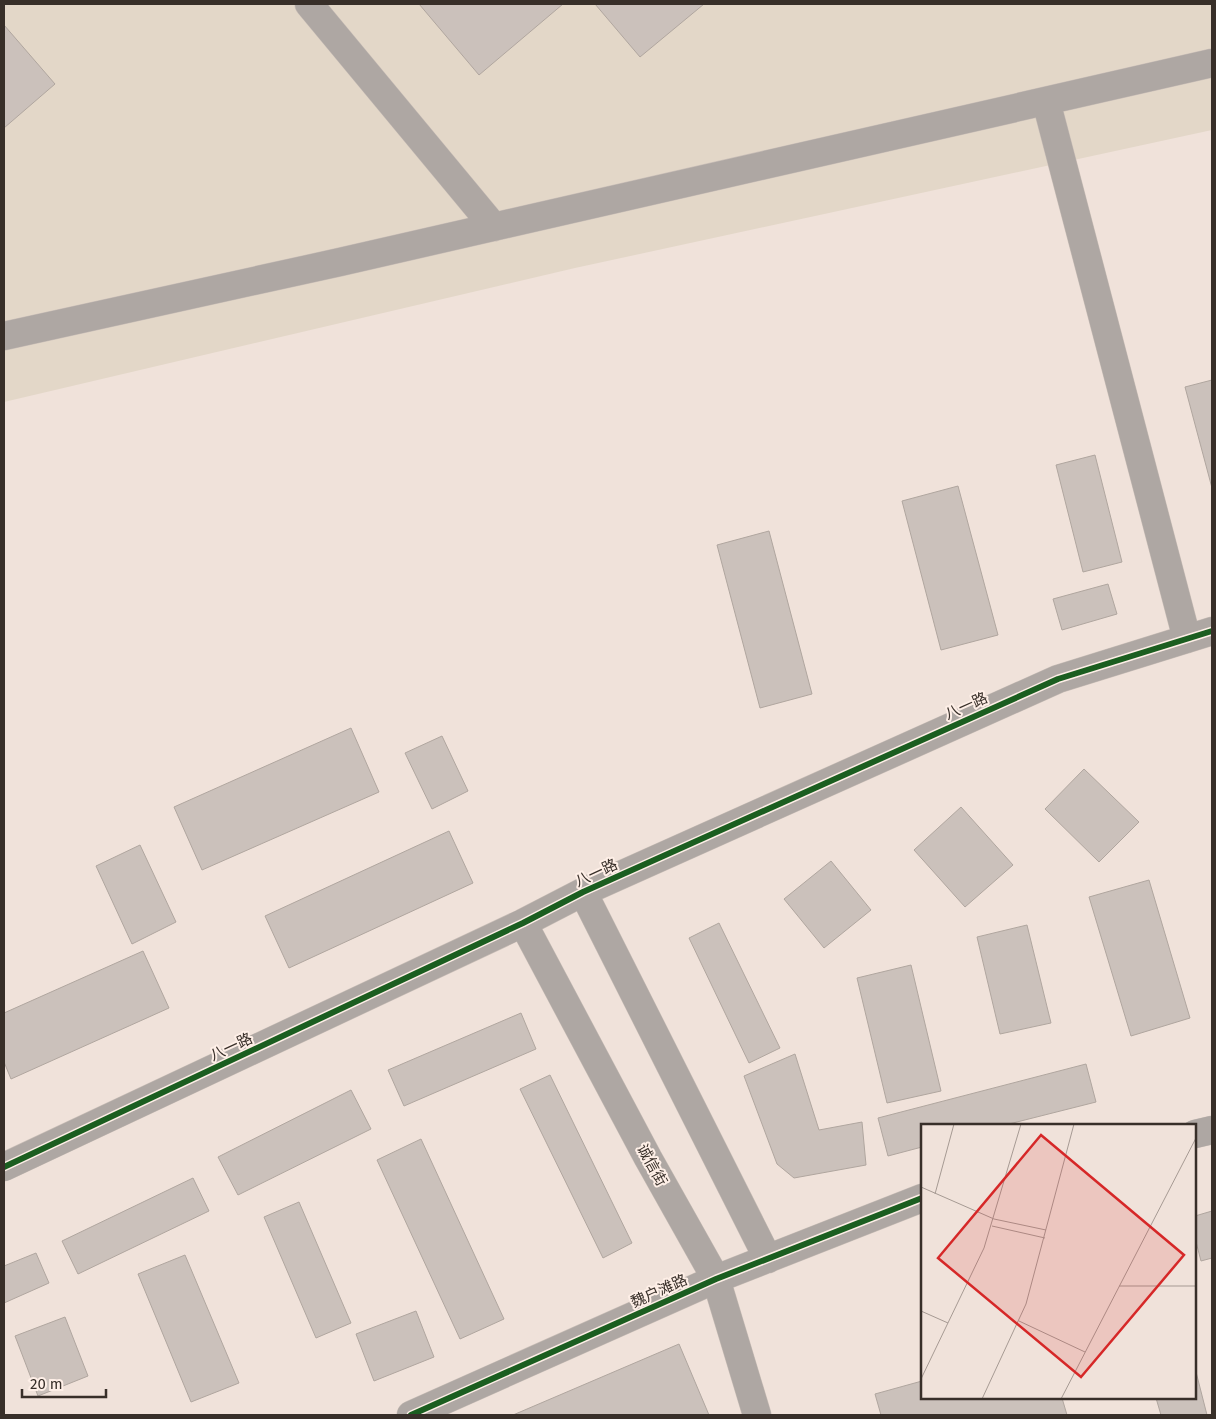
<svg xmlns="http://www.w3.org/2000/svg" width="1216" height="1419" font-family="'Fira Sans','Noto Sans SC',sans-serif">
<style>
.industrial{fill:#e3d7c8}
.building{fill:#cbc1bb;stroke:#b0a69f}
.lines{fill:none;stroke-linecap:round;stroke-linejoin:round}
.minor-casing{stroke:#cabfb8;stroke-width:29}
.minor{stroke:#aea7a3;stroke-width:28}
.cycleway-casing{stroke:#feefe7;stroke-width:9}
.cycleway{stroke:#1b5e20;stroke-width:6}
.labels{text-anchor:middle;dominant-baseline:central;stroke-width:4;stroke-linejoin:round;paint-order:stroke}
.street-label{font-size:15px;fill:#382f29;stroke:#feefe7}
.inset-road{fill:none;stroke:#a69a93;stroke-width:1}
.view{fill:#d62828;fill-opacity:0.15;stroke:#d62828;stroke-width:2.5}
.inset-edge{fill:none;stroke:#382f29;stroke-width:2.5}
</style>
<rect width="100%" height="100%" fill="#f0e2da"/>
<path class="industrial" d="M4 4H1212V130L575 268 4 402Z"/>
<path class="building" d="M419 4H563L479 75Z
M595 4H704L640 57Z
M4 25 55 84 4 128Z
M1212 380V488L1185 387Z
M1095 455 1122 562 1083 572 1056 465Z
M958 486 998 635 941 650 902 501Z
M769 531 812 694 760 708 717 545Z
M1108 584 1117 614 1062 630 1053 599Z
M351 728 379 792 202 870 174 807Z
M442 736 468 791 432 809 405 753Z
M1084 769 1139 822 1099 862 1045 809Z
M961 807 1013 865 965 907 914 850Z
M449 831 473 883 289 968 265 916Z
M140 845 176 922 132 944 96 866Z
M831 861 871 910 824 948 784 899Z
M1149 880 1190 1018 1131 1036 1089 897Z
M719 923 780 1048 749 1063 689 938Z
M1027 925 1051 1023 1000 1034 977 937Z
M143 951 169 1008 11 1079 4 1062V1013Z
M911 965 941 1091 887 1103 857 978Z
M521 1013 536 1049 404 1106 388 1070Z
M795 1054 819 1130 862 1122 866 1165 794 1178 777 1164 744 1076Z
M1086 1064 1096 1102 1005 1125H922V1147L888 1156 878 1118Z
M550 1075 632 1243 603 1258 520 1089Z
M351 1090 371 1129 238 1195 218 1157Z
M421 1139 504 1319 460 1339 377 1160Z
M193 1178 209 1211 78 1274 62 1241Z
M299 1202 351 1323 316 1338 264 1217Z
M1212 1211V1258L1201 1261 1195 1238V1216Z
M36 1253 49 1283 4 1303V1266Z
M185 1255 239 1383 191 1402 138 1274Z
M416 1311 434 1357 374 1381 356 1334Z
M65 1317 88 1376 38 1396 15 1336Z
M679 1344 709 1415H513Z
M1195 1368 1207 1415H1161L1156 1398H1195Z
M922 1381V1398H1062L1067 1415H881L875 1394Z"/>
<g class="lines">
<defs>
<path id="minor" d="M309 4 494 227
M1046 101 1187 639
M4 336 340 262 1212 63
M583 892 768 1259
M523 923 648 1158 716 1279 757 1415
M1195 1134 1212 1130
M4 1167 523 923 583 892 1058 679 1212 631
M411 1415 716 1279 922 1198"/>
</defs>
<use href="#minor" class="minor-casing"/>
<use href="#minor" class="minor"/>
<defs>
<path id="cycleway" d="M4 1167 523 923 583 892 1058 679 1212 631
M411 1415 716 1279 922 1198"/>
</defs>
<use href="#cycleway" class="cycleway-casing"/>
<use href="#cycleway" class="cycleway"/>
</g>
<g class="labels">
<g class="street-label">
<text transform="translate(966 706) rotate(-24)">八一路</text>
<text transform="translate(596 873) rotate(-25)">八一路</text>
<text transform="translate(231 1047) rotate(-25)">八一路</text>
<text transform="translate(652 1165) rotate(61)">诚信街</text>
<text transform="translate(659 1291) rotate(-24)">魏户滩路</text>
</g>
</g>
<g transform="translate(921 1124)">
<rect width="275" height="275" fill="#f0e2da"/>
<path class="inset-road" d="M0 63 73 95 125 106M14 70 33 0M71 102 124 114M198 162H275M0 187 27 199M98 197 164 228M0 255 63 124 100 0M61 275 105 180 153 0M140 275 275 14"/>
<path class="view" d="M120 11 263 131 160 253 17 134Z"/>
<rect width="275" height="275" class="inset-edge"/>
</g>
<rect width="1216" height="1419" fill="none" stroke="#382f29" stroke-width="10"/>
<path d="M22 1389v8h84v-8" fill="none" stroke="#382f29" stroke-width="2.5"/>
<text x="30" y="1389" font-size="15" fill="#382f29" stroke="#feefe7" stroke-width="4" paint-order="stroke">20 m</text>
</svg>
